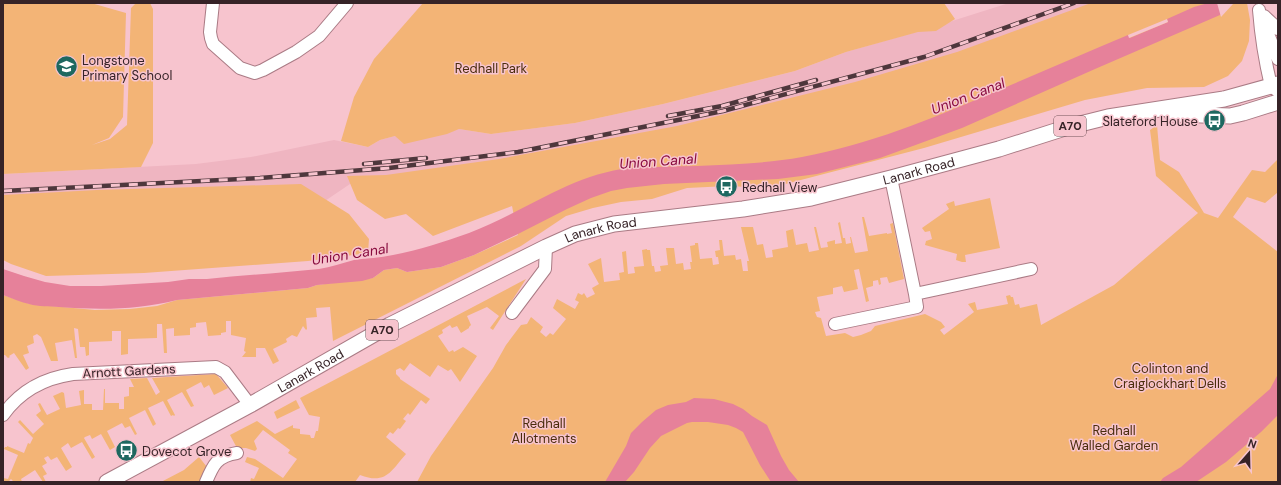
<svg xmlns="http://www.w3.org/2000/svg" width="1281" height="485" font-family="'DM Sans',sans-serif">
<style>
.built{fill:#efb5c1}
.green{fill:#f3b476}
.water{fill:#e6819a}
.pier{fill:#f7c4ce}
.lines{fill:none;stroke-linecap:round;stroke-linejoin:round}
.minor-casing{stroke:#aa7b85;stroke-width:14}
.major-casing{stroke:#aa7b85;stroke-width:17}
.minor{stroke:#fff;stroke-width:12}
.major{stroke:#fff;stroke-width:15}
.rail-casing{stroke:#4e373c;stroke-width:4.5}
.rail{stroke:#f7c4ce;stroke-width:3;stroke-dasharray:9;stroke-linecap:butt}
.labels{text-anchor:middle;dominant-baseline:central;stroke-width:3;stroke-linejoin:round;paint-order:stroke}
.shield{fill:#f7c4ce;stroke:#705359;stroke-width:1}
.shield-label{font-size:12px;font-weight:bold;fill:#362327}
.poi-label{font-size:13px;fill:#362327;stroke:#f7c4ce;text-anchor:start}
.park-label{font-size:13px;fill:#4a2d0c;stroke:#f7c4ce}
.street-label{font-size:13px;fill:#362327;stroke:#f7c4ce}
.water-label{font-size:14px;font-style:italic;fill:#870b3e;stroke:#f7c4ce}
</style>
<rect width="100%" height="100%" fill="#f7c4ce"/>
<path class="built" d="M1009 3H1156L968 94 350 184 316 207 3 201V174L196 164 251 157 334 140 368 147 380 140 395 136 459 129 491 134 575 123 663 104 795 71 846 52 930 28Z"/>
<path class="green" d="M3 3H91L126 13 123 117 109 138 92 145 110 139 127 125 131 8 136 3H150L153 9V143L141 167 3 174Z
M423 3H944L955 19 936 31 918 32 846 52 795 71 663 104 575 123 491 134 459 129 447 134 404 144 395 136 380 140 368 147 341 141 354 97 374 59Z
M1091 3H1247L1250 20 1249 41 1242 61 1228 76 1204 87 1147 88 1085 100 924 148 770 188 728 186 687 188 652 199 621 202 593 208 566 216 521 246 333 341 330 307 316 308 317 317 306 318 307 329 306 330 303 326 297 337 292 335 286 339 287 342 273 349 279 361 273 364 265 348H256V357H242L246 352 244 351 246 338 231 335V321H226V332L221 333V335L208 336 206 322 196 323V327L190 328V335L174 336V328L166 329 167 353H164L162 324H157V338L128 339V354L121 355V331H112V341L89 342V355L86 356 85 347H80L78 329 74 328 77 358H75L72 340 55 343 58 361H51L41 337 37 334 33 336 34 343 27 346 29 353 23 355 29 368 26 370 14 353 9 356 10 357 8 358 5 355H3V295L30 304 95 310 130 309 157 306 177 300 308 288 317 285 373 278 384 270 397 268 407 272 441 267 474 255 518 235 512 206 433 236 406 214 385 219 357 200 347 176 386 175 499 159 677 126 855 82 957 52Z
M1157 125 1160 160 1179 172 1204 213 1218 218 1252 170 1265 172 1278 159V193H1277L1265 203 1247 197 1233 217 1278 252V482H417L431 456 493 368 506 345 521 325 527 324 531 317 543 327 540 332 546 337 550 333 553 335 566 319 553 308 557 299 575 309 579 302 575 300 578 293 582 295 584 293 587 298 595 294 592 288 599 284 588 264 601 258 604 282 620 280 619 273 624 272 622 252 626 251 628 274 635 273 634 267 644 266 642 250 647 249V250H650L652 266H654L655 272 661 271 660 266 668 265 666 248H674L676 264 683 263 684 270 691 269 690 262H692L690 246 695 245V243H698L700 259 712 258 713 265 719 264 718 257H716L715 251 720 250 719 240H722L724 256 735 255 736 260 741 259 743 271H748L747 261H749L741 227H753L757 245 763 244 766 258 773 257 772 250 788 247 786 231 793 229 796 245 807 243 809 252 819 250 814 227H816L821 248 828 247 827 242 835 240V244L842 243 838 223 840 222 843 238H845L846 244 851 243 850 237H851L855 253 868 251 862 217H864L869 236 887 233V234L892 233 890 224 893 223 904 279 889 283 887 277 880 278 881 284 879 285 878 280 873 281V286L866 288 869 301 866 302 859 269 854 270 858 289 844 292 842 286 833 288V294L817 297 820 311 815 312 817 317 821 318 826 336 845 333 853 337 861 335 871 331 875 326 925 314 941 322 945 327 940 330 944 335 974 312 968 304 975 302 977 310 1008 304 1006 296 1010 295 1011 297H1013L1015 305 1019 304 1020 308 1037 304 1041 325 1114 285 1198 213 1156 176 1150 130Z
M301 184 349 214 369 239 368 253 308 261 144 273 46 276 11 264 3 260V195L97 190Z
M990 198 1000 248 965 255 966 262H962L956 260 957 254 925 245 926 241 932 239 930 231 925 232 922 228 949 209 946 204 954 201 955 206Z
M526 279 493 330 490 328 499 316 487 307 467 316 471 325 469 327V328L461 333 457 326 452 328 450 325 442 330 443 333 438 336 449 352 453 350 454 352 463 347 477 356 460 382 451 369 448 371 438 365 430 377 410 363 404 371 400 368 396 370V374L400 378V379L430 399 426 404 421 400 410 415 408 413 403 419 406 421 400 429 398 428 393 434 390 432 386 437 406 454C391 471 386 485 360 475L355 482H250L251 478 254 479 259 468 245 462 247 457 255 459 283 478 297 459 288 453 290 450 263 430 254 441 257 449 255 451 246 448H237L230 435 257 421 275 434 293 425V428L300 429V434L310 435 311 438H314L316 431H318L320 417 309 415 300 398Z
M216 374 228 388 214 395 209 385 204 388 201 382 186 390 194 406 191 407 182 392 167 400 175 415 174 416 173 415 171 416 163 401 148 408 156 424 153 426 145 410 129 418 137 434 135 435 130 426 125 428 122 423 107 431 115 447 110 450 101 434 92 439 90 435 85 437 84 438 95 457 92 459 82 442 71 448 68 443 61 448 72 467 66 471 57 457 51 460 48 456 44 458 47 463 42 466 47 474 43 476 46 482H43L35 470 21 479 22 482H14L11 479 8 482H3V478L8 479 18 455 4 449 5 447H7V446L24 453 28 443 30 444 33 438 18 422 20 420 33 434 44 424 36 415 41 411 38 404 40 403 47 415 60 409 53 396 62 392 64 393 66 408 81 405 79 391 84 390V404H92V410H103L104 389H105V403H119V409H124V397L129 396V387H134L130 379 147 378 156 395 160 392 152 378Z
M296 400 300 408 277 419 274 412Z
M199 457 207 467 201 482H161L184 470Z"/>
<path class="water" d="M1208 3H1225L1231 4 1220 15 1095 69 962 128 880 158 817 174 778 179 664 184 627 188 611 191 591 198 567 209 518 234 474 255 441 267 407 272 397 268 384 270 373 278 362 281 317 285 308 288 177 300C138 310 99 310 59 307 49 306 39 307 29 304 20 302 12 298 3 295V269L24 276 45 282 70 286H101L168 282 189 279H207C244 275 282 273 319 269 331 267 342 263 354 260 367 258 380 258 393 255 419 250 444 242 469 233 523 213 571 174 630 168 687 165 747 167 802 157 868 145 931 119 992 93 1037 74 1083 54 1128 35L1130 38 1168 22 1167 19 1194 7Z
M1278 374V415L1261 432 1226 462 1196 482H1160L1163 478 1181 467 1270 389Z
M694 398 714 399 733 404 743 409 752 416 767 425 781 456 789 470 799 482H771L760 465 743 432 736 428 728 425 708 422H692L687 423 661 436 650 448 634 472 625 482H605L626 446 631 433 642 422 656 410 668 405 686 402Z"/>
<path class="pier" d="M1217 3H1232L1233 4 1221 17Z
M1167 19 1168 22 1129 38 1128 35Z"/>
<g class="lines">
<defs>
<path id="minor" d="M213 3 210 32 211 38 213 44 240 68 255 73 263 70 296 52 319 36 347 3
M1259 10C1261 36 1265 61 1271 86L1278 91
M1264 16 1278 29
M1263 21 1278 59
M891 178 915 294
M512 313 545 269 546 247
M835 324 917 307 915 294 1031 269
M3 415C20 391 45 378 73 374L216 367 225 372 250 405
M206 482C213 465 217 456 237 453"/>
<g id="major">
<path d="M1172 114 1230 116 1243 113 1278 102"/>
<path id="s1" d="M107 482 250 405 390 325 546 247 575 234 614 224 743 209 811 198 891 178 999 149 1068 127 1108 117 1224 99 1278 84"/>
</g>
</defs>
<use href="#minor" class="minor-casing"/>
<use href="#major" class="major-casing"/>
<use href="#minor" class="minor"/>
<use href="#major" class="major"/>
<defs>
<path id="rail" d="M668 116 722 106 816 80
M364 164 426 158
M3 191 260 178 389 168 518 152 723 111 924 57 1074 3"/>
</defs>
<use href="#rail" class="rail-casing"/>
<use href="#rail" class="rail"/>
</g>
<defs>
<symbol id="school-disc" viewBox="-11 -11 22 22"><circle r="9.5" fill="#1e6860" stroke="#f7c4ce"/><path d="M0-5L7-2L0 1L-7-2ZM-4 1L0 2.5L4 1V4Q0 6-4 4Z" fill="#fff"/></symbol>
<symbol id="bus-disc" viewBox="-11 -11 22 22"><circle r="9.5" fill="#1e6860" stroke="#f7c4ce"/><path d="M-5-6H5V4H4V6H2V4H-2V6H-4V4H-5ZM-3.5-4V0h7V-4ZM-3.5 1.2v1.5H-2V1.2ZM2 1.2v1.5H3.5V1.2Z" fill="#fff"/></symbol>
</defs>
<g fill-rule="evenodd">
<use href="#school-disc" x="54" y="54" width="25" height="25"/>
<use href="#bus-disc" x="1202" y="108" width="25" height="25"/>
<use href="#bus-disc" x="714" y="174" width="25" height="25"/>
<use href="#bus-disc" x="114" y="438" width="25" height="25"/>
</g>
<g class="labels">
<g class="shield">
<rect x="1054" y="116" width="32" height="20" rx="3"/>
<rect x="366" y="320" width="32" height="20" rx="3"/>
</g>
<g class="shield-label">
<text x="1070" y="126">A70</text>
<text x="382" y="330">A70</text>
</g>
<g class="poi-label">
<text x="82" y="60">Longstone<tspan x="82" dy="15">Primary School</tspan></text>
<text x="1198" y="121" text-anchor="end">Slateford House</text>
<text x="742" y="187">Redhall View</text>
<text x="142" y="451">Dovecot Grove</text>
</g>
<g class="park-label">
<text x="491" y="68">Redhall Park</text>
<text x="1170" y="368">Colinton and<tspan x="1170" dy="15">Craiglockhart Dells</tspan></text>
<text x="544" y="423">Redhall<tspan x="544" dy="15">Allotments</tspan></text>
<text x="1114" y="430">Redhall<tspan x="1114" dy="15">Walled Garden</tspan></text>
</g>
<g class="street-label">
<text stroke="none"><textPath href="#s1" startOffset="880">Lanark Road</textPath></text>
<text stroke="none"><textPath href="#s1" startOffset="556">Lanark Road</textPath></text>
<text stroke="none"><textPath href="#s1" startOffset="232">Lanark Road</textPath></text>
<text transform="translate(129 371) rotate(-3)">Arnott Gardens</text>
</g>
<g class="water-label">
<text transform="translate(968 96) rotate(-21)">Union Canal</text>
<text transform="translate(658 161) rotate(-4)">Union Canal</text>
<text transform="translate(350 254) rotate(-9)">Union Canal</text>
</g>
</g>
<rect width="1281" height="485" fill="none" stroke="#362327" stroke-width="8"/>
<g transform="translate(1249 453) rotate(20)" stroke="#f7c4ce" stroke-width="3" paint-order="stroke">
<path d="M0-3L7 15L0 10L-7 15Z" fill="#362327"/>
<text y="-6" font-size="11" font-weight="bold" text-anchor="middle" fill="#362327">N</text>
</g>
</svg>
